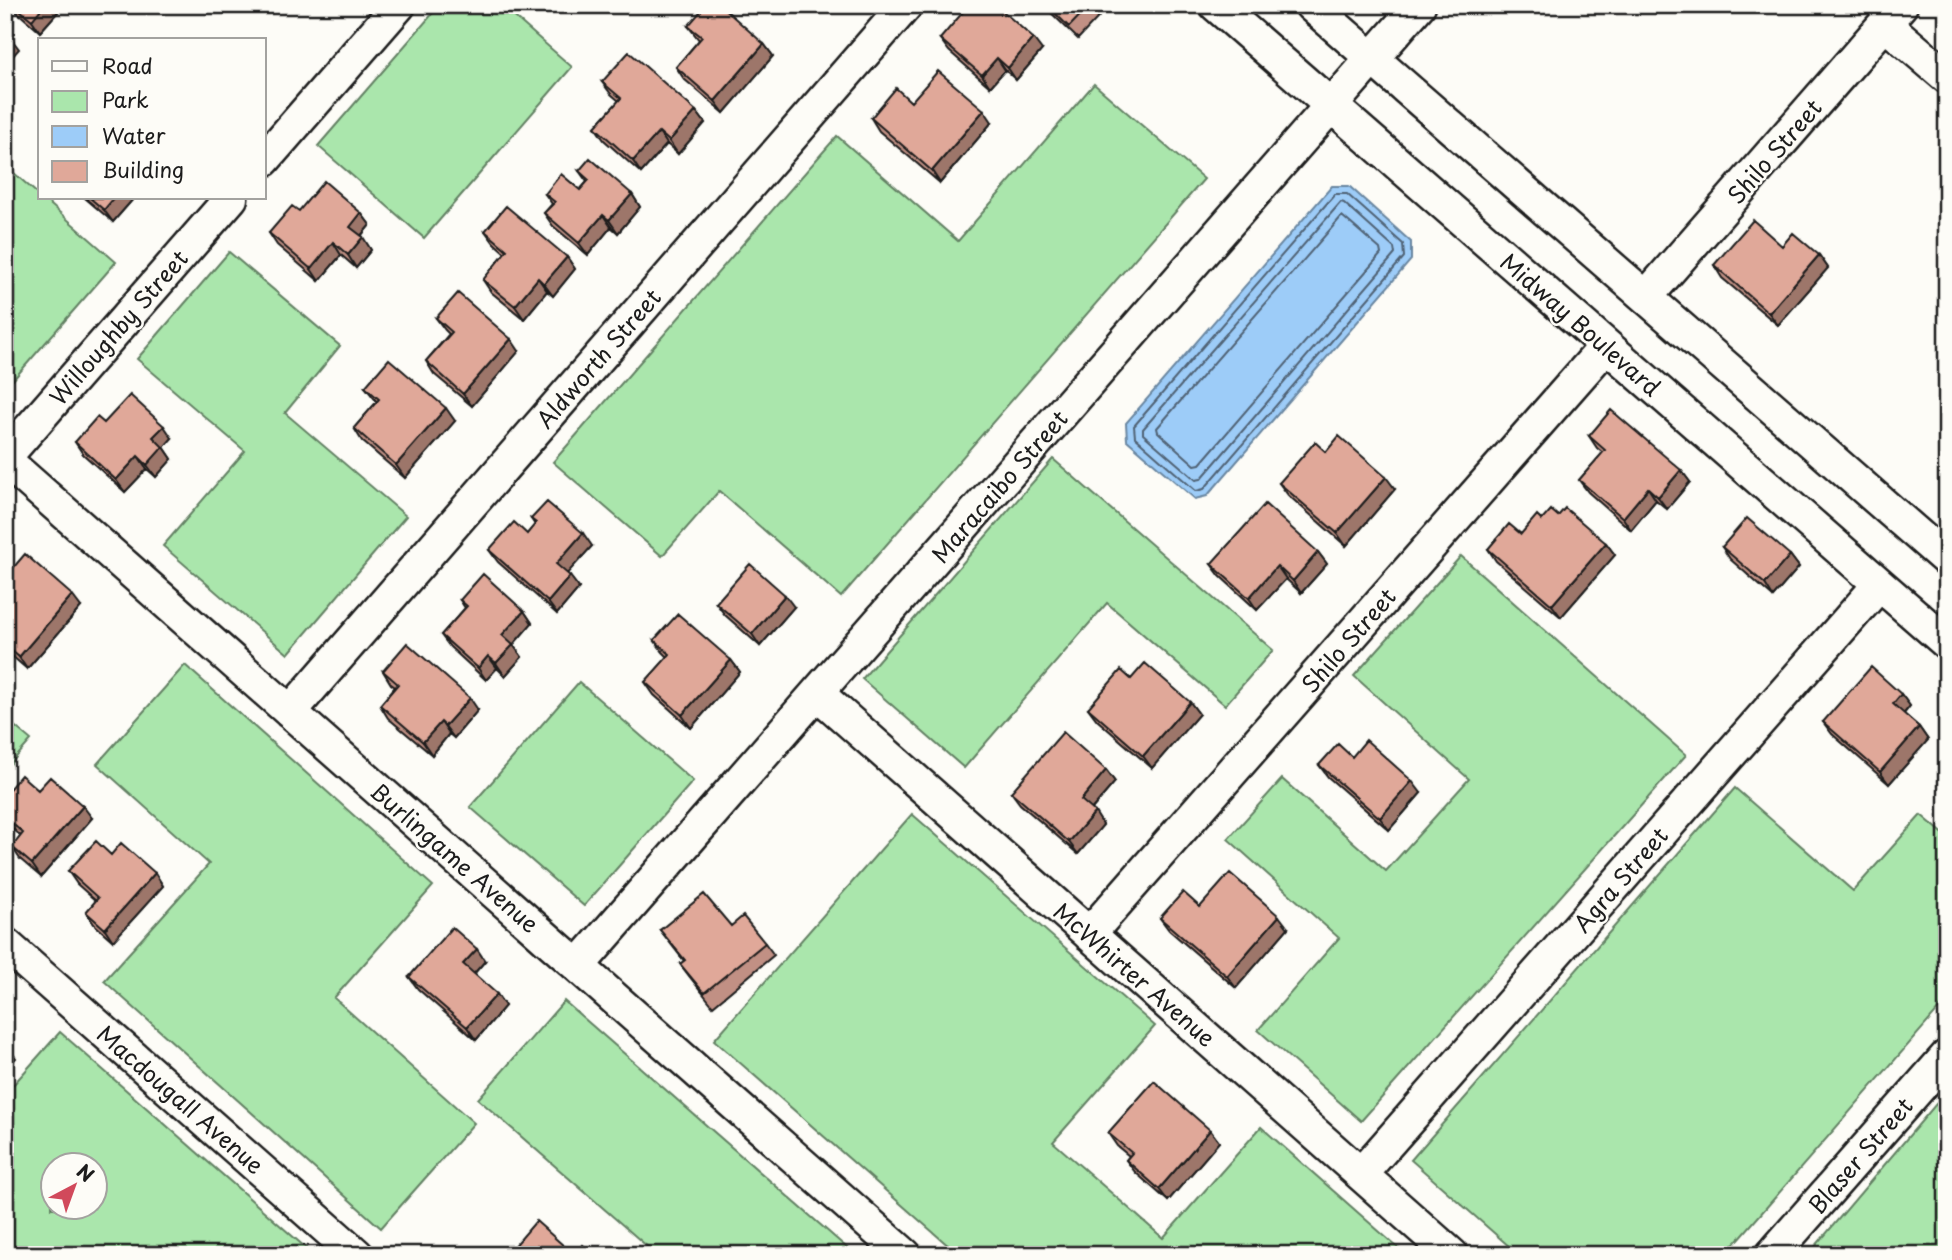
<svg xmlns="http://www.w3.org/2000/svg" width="1952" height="1260" font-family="'Playpen Sans',sans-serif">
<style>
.green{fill:#aae6ac;stroke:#638164;stroke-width:2;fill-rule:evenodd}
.water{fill:#9dccf8;stroke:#6986a0;stroke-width:2}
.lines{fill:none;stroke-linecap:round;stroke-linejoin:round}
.shore{stroke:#506274;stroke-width:2}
.minor-casing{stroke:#1c1c1c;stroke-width:37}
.minor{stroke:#fdfcf7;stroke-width:32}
.wall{fill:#c19084;stroke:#1c1c1c;stroke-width:2}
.shaded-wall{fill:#9d766b;stroke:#1c1c1c;stroke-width:2}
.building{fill:#e0a899;stroke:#1c1c1c;stroke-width:2}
.labels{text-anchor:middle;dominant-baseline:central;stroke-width:5;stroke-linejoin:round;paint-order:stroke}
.street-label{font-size:23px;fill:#1c1c1c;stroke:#fdfcf7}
</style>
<rect width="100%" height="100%" fill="#fdfcf7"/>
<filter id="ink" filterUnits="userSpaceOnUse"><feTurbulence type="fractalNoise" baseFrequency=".0143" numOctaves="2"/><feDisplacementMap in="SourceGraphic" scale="14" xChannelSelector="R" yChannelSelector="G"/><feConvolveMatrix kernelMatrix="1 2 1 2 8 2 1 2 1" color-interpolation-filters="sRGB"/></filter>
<g filter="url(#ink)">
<path class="green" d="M440 5H501L572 67 424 238 318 146Z
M1094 84 1204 179 841 597 719 491 662 556 553 462 837 136 958 241Z
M5 165 40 196V198H43L116 262 5 389Z
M229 252 340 346 285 413 406 516 288 654 163 546 245 451 137 359Z
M1053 459 1273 650 1225 705 1107 603 964 768 862 679Z
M1461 556 1686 755 1361 1121 1258 1030 1339 938 1228 839 1282 779 1386 871 1469 779 1354 676Z
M185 665 433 886 334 998 474 1123 381 1228 104 981 209 864 97 764Z
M579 682 693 781 584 906 470 807Z
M5 718 31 740 5 770Z
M1735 788 1853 891 1921 815 1947 837V1000L1725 1255H1519L1411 1160Z
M912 814 1155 1026 1053 1142 1163 1238 1261 1127 1406 1255H959L714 1040Z
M564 1001 855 1255H657L478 1099Z
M60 1032 314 1255H5V1094ZM52 1166H94V1208H52Z
M1947 1091V1255H1808Z"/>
<path class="water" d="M1332 186H1349L1411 242V260L1207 496 1195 499 1127 440 1126 423Z"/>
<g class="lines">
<path class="shore" d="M1335 194H1347L1403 244 1404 257 1204 489 1196 491 1135 437 1134 426Z
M1341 202 1344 203 1394 248 1395 254 1201 479 1196 480 1143 434V429Z
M1342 216 1380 249 1381 254 1200 464 1195 465 1158 432 1157 428Z"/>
<defs>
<path id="minor" d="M1216 5 1947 643
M1311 5 1947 560
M1885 24 1947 77
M264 160 399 5
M1646 297 1901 5
M5 457 231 198
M5 460 905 1255
M817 693 1452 1255
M290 712 906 5
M1089 934 1606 346
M5 944 357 1255
M578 966 1419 5
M1361 1174 1879 585
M1772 1255 1947 1056"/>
</defs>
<use href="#minor" class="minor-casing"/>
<use href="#minor" class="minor"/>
</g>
<path class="wall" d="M9 5H64L40 32Z
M1043 5H1110L1078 39Z
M688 26 764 44 773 56 724 113 684 79 676 67 699 40Z
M940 39 1042 50 1016 80 1005 70 990 87 949 51Z
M602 82 696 111 705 123 678 154 667 144 641 173 604 140 595 127 619 101 611 94Z
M911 102 992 122 940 183 879 131 871 118Z
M579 171 632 194 640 207 618 233 611 227 588 255 553 226 544 213 552 204 545 194 580 190 587 182Z
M85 198H134L113 222Z
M299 211 361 213 370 225 361 236 371 250 356 268 341 255 319 281 277 245 269 233Z
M485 231 567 257 575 269 553 296 547 291 524 319 491 292 483 280 505 253 494 243Z
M1782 246 1819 255 1828 268 1778 325 1722 278 1714 265Z
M436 318 519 351 472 406 434 374 426 361 449 334 445 330Z
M365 387 455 421 405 478 362 441 354 428 377 402Z
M104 423 172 438 164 447 172 459 156 477 147 469 125 492 83 454 75 442Z
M1589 436 1681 470 1690 482 1667 509 1656 500 1631 530 1588 492 1579 480 1603 453 1597 448Z
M1326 452 1395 489 1346 546 1288 495 1279 483Z
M1558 516 1606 543 1615 555 1561 617 1496 561 1488 549 1521 534 1542 520Z
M531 519 592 546 567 573 579 588 557 614 498 562 489 550 527 534 535 525Z
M1722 547 1790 555 1799 567 1773 597 1730 559Z
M1318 552 1327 564 1301 593 1286 579 1257 610 1220 576 1211 564Z
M5 561 13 568 81 607 27 669 5 650Z
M460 600 524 611 532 623 513 645 522 657 505 676 497 668 486 680 450 647 441 635 465 608Z
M716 603 794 607 760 646 725 615Z
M654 640 731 660 740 672 691 728 654 695 645 682 668 657 663 652Z
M383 671 478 710 454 738 449 734 432 755 388 718 380 705 395 687 391 684Z
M1131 679 1190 702 1199 714 1152 768 1097 720 1088 708Z
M1901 694 1910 706 1904 714 1919 727 1928 740 1889 784 1832 734 1823 722Z
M1352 757 1421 793 1389 830 1328 777 1319 765Z
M1106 770 1115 782 1092 809 1103 825 1078 854 1020 804 1011 792Z
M38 790 92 818 41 877 20 859 12 847 21 836 5 822V794Z
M111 855 155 873 163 886 113 941 94 924 86 912 96 901 77 884 68 871Z
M1200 907 1288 928 1236 988 1169 930 1160 918Z
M731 926 765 943 774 955 713 1006 689 976 680 964 684 961 660 930Z
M485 961 474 974 505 1006 476 1040 418 989 409 977Z
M1210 1130 1219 1142 1168 1201 1135 1172 1126 1160 1129 1156 1117 1146 1108 1133Z"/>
<path class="shaded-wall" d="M44 5H64L40 32 32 20Z
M10 37 19 49 5 65V43Z
M1033 38 1042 50 1016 80 1008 68Z
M764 44 773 56 724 113 715 101Z
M997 58 1005 70 990 87 982 75Z
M984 110 992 122 940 183 932 171Z
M696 111 705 123 678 154 669 141Z
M659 132 667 144 641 173 633 161Z
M632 194 640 207 618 233 609 220Z
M114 198H134L113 222 104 210Z
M361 213 370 225 358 239 350 227Z
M603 215 611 227 588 255 579 243Z
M363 237 371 250 356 268 348 255Z
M333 242 341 255 319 281 311 269Z
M1819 255 1828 268 1778 325 1769 313Z
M567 257 575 269 553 296 544 284Z
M538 278 547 291 524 319 515 306Z
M511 339 519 351 472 406 463 394Z
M446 408 455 421 405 478 396 465Z
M164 426 172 438 164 447 172 459 156 477 147 465 153 437Z
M138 456 147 469 125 492 116 480Z
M1681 470 1690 482 1667 509 1658 497Z
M1386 477 1395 489 1346 546 1337 533Z
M1648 488 1656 500 1631 530 1623 518Z
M583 533 592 546 565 576 556 564Z
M1606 543 1615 555 1561 617 1552 605Z
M1318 552 1327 564 1301 593 1293 581Z
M1790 555 1799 567 1773 597 1765 584Z
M1277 566 1286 579 1257 610 1249 598Z
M570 576 579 588 557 614 548 602Z
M72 595 81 607 27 669 19 657Z
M785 595 794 607 760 646 752 634Z
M524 611 532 623 511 647 502 635Z
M513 645 522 657 505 676 496 663Z
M488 656 497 668 486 680 478 668Z
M731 660 740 672 691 728 682 715Z
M1901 694 1910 706 1901 717 1893 704Z
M470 698 478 710 454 738 445 726Z
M1190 702 1199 714 1152 768 1143 756Z
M441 722 449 734 432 755 423 742Z
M1919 727 1928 740 1889 784 1880 772Z
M1106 770 1115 782 1089 812 1081 800Z
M1412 781 1421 793 1389 830 1380 818Z
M83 806 92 818 41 877 32 864Z
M1095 812 1103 825 1078 854 1069 842Z
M155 873 163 886 113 941 105 929Z
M1279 916 1288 928 1236 988 1227 976Z
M477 949 485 961 471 977 463 964Z
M497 994 505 1006 476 1040 467 1027Z
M7 1046 16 1058 5 1071V1048Z
M1210 1130 1219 1142 1168 1201 1159 1189Z"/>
<path class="building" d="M14 5H44L32 20Z
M706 5H720L764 44 715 101 676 67 702 37 688 26Z
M969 5H996L1033 38 1008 68 997 58 982 75 940 39Z
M1047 5H1090L1069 27Z
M5 32 10 37 5 43Z
M629 52 696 111 669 141 659 132 633 161 595 127 621 98 602 82Z
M938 71 984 110 932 171 871 118 896 88 911 102Z
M590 158 632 194 609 220 603 215 579 243 544 213 555 202 545 194 561 174 580 190 589 180 579 171Z
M324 181 361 213 350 227 363 237 348 255 333 242 311 269 269 233 292 206 299 211Z
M90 198H114L104 210Z
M506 206 567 257 544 284 538 278 515 306 483 280 507 250 485 231Z
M1753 220 1782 246 1793 233 1819 255 1769 313 1714 265Z
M458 293 511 339 463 394 426 361 452 332 436 318Z
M389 359 446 408 396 465 354 428 379 399 365 387Z
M130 395 164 426 153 437 163 447 147 465 138 456 116 480 75 442 97 417 104 423Z
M1611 410 1681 470 1658 497 1648 488 1623 518 1579 480 1605 450 1589 436Z
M1339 436 1386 477 1337 533 1279 483 1315 442 1326 452Z
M547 502 583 533 556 564 570 576 548 602 489 550 514 522 527 534 536 523 531 519Z
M1265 504 1318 552 1293 581 1277 566 1249 598 1211 564Z
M1565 508 1606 543 1552 605 1488 549 1509 524 1521 534 1537 515 1542 520 1551 510 1558 516Z
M1747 518 1790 555 1765 584 1722 547Z
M25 554 72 595 19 657 5 645V561L13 568Z
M750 564 785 595 752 634 716 603Z
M483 574 524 611 502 635 513 645 496 663 488 656 478 668 441 635 467 606 460 600Z
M678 614 731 660 682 715 645 682 670 654 654 640Z
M407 643 470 698 445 726 441 722 423 742 380 705 398 684 383 671Z
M1145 663 1190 702 1143 756 1088 708 1121 670 1131 679Z
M1871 667 1901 694 1893 704 1919 727 1880 772 1823 722Z
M1063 732 1106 770 1081 800 1095 812 1069 842 1011 792Z
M1366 740 1412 781 1380 818 1319 765 1338 744 1352 757Z
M21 775 38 790 50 777 83 806 32 864 12 847 23 833 5 817V794Z
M96 841 111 855 121 843 155 873 105 929 86 912 98 898 68 871Z
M1230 873 1279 916 1227 976 1160 918 1183 892 1200 907Z
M704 894 731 926 743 916 765 943 704 993 680 964 685 960 660 930Z
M452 927 477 949 463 964 497 994 467 1027 409 977Z
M1154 1081 1210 1130 1159 1189 1126 1160 1132 1153 1108 1133Z
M536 1221 574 1255H507Z
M583 1245 594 1255H575Z"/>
</g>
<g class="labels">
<g class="street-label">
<text transform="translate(1774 151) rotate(-49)">Shilo Street</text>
<text transform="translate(1581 324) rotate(41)">Midway Boulevard</text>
<text transform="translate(118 327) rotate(-49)">Willoughby Street</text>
<text transform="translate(598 358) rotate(-49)">Aldworth Street</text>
<text transform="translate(999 486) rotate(-49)">Maracaibo Street</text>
<text transform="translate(1348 640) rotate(-49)">Shilo Street</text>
<text transform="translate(455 857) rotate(41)">Burlingame Avenue</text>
<text transform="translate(1620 879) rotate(-49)">Agra Street</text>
<text transform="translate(1135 974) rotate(41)">McWhirter Avenue</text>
<text transform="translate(181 1099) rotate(41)">Macdougall Avenue</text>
<text transform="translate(1860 1155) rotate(-49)">Blaser Street</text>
</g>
</g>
<rect width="1952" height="1260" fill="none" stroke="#fdfcf7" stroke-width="28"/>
<rect x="14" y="14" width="1924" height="1232" fill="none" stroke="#1c1c1c" stroke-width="2.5" filter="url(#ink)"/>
<rect x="38" y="38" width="228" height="161" fill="#fdfcf7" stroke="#a3a29f" stroke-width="2"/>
<rect x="52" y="61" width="35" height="10" fill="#fdfcf7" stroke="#a3a29f" stroke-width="2"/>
<text x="102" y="74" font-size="21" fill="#1c1c1c">Road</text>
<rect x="52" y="91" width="35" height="21" fill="#aae6ac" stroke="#a3a29f" stroke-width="2"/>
<text x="102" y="108" font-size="21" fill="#1c1c1c">Park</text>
<rect x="52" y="126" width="35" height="21" fill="#9dccf8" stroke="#a3a29f" stroke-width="2"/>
<text x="102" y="144" font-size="21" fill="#1c1c1c">Water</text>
<rect x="52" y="161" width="35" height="21" fill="#e0a899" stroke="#a3a29f" stroke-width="2"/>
<text x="102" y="178" font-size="21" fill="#1c1c1c">Building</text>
<g transform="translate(74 1186) rotate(41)"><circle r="33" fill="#fdfcf7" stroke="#a3a29f" stroke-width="2"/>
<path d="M0-5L12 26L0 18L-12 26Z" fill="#d1495b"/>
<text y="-10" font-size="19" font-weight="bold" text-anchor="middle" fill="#1c1c1c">N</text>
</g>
</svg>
